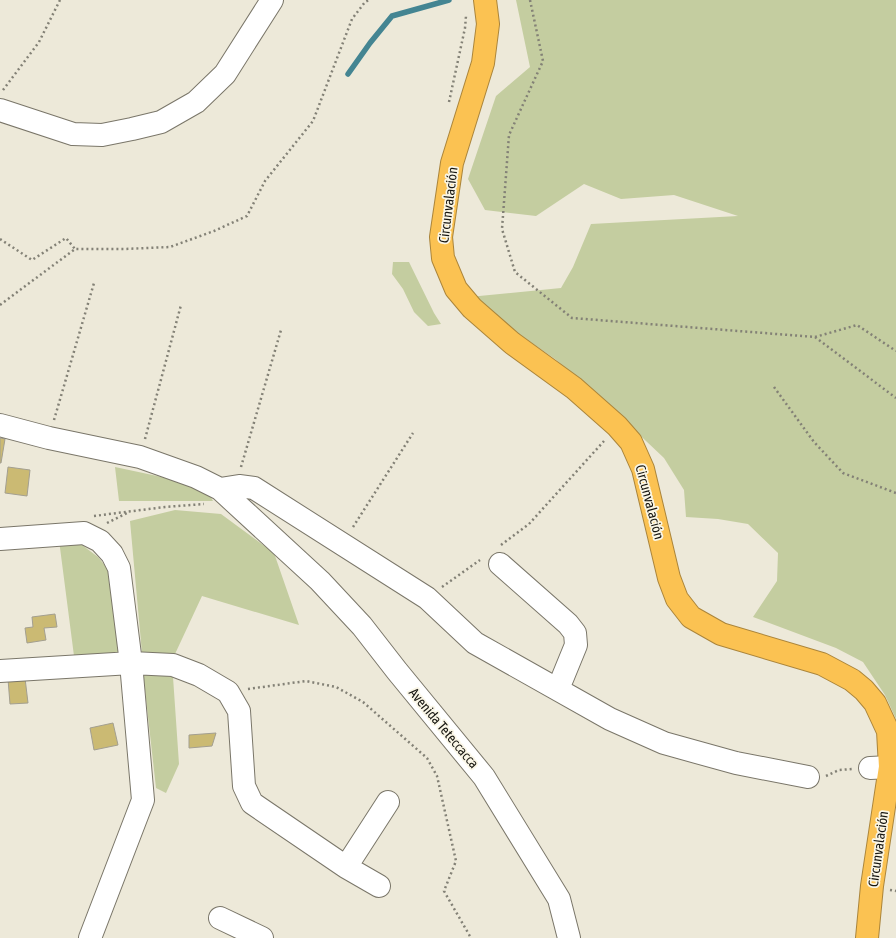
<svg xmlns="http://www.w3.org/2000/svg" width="896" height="938" font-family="'Asap Condensed',sans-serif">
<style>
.green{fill:#c4cda0}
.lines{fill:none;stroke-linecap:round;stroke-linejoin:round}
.stream{stroke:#448592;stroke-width:5.5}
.building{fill:#cbba73;stroke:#a39f90}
.minor-casing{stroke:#7a7669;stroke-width:24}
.highway-casing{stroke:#ab853b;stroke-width:24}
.path{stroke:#838176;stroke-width:2.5;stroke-dasharray:2 3;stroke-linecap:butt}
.minor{stroke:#fff;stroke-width:22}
.highway{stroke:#fbc252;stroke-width:22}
.labels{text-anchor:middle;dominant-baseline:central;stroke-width:3.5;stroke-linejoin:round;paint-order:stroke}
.street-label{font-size:14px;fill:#161510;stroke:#faf6e6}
</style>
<rect width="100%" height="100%" fill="#ede9d9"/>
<path class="green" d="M516 0H896V719L885 695 863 662 836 648 753 617 777 581 778 553 748 524 718 519 686 517 684 490 664 458 592 390 555 359 497 319 469 297 561 288 573 267 591 224 738 216 674 195 621 199 584 184 536 216 485 210 468 179 496 96 530 67Z
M393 262H409L434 313 441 324 428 326 414 312 403 289 392 274Z
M115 467 190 483 208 492 213 501H119Z
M175 510 221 514 274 553 299 625 202 596 175 654 142 653 130 521Z
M59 540 82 545 98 557 112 574 121 655 74 656Z
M143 672 173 677 179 764 166 793 156 788Z"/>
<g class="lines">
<path class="stream" d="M348 74 370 43 392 16 449 0"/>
</g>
<path class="building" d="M0 438 5 439 1 463H0Z
M8 467 30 470 27 496 5 493Z
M55 614 57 627 44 628 46 640 27 643 25 628 33 627 32 617Z
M25 678 28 703 10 704 8 679Z
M113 723 118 745 94 750 90 728Z
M216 733 212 746 189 748V735Z"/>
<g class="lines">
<defs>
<path id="minor" d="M0 110 73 134 102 135 132 129 161 122 196 102 225 74 272 0
M0 425 49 438 140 457 196 477 220 489 320 581 362 626 397 671 484 777 559 899 569 938
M220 489 239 486 254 488 427 598 475 643 610 719 664 743 736 763 808 777
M0 539 84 533 100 541 112 554 119 568 131 663 143 800 90 938
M500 564 568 624 575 633 576 645 558 689
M0 671 131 663 173 665 199 675 228 692 239 711 244 786 252 803 346 867 379 886
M870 768 890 767
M346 867 388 802
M220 918 262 938"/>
<path id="highway" d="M485 0 488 24 483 63 452 163 441 237 443 258 456 289 472 308 512 343 574 388 617 426 631 442 643 469 669 578 677 599 691 617 721 634 822 664 852 680 864 690 875 703 888 731 890 767 872 886 867 938"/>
</defs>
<use href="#minor" class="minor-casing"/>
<use href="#highway" class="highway-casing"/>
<path class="path" d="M530 0 543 61 509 135 502 229 515 272 572 318 815 337 896 398
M3 90 39 42 60 0
M449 102 465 28 466 16
M0 239 32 260 66 238 75 249
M0 305 75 249H124L170 247 214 231 247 216 265 181 313 121 352 19 365 2 369 0
M815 337 857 325 896 351
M774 387 814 442 843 473 896 493
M54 420 94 283
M145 439 181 305
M241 467 281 330
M94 516 165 507 204 504
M107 523 129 512
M353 527 413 433
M501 545 529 524 604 441
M442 587 480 560
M248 689 306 681 336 687 363 702 427 758 437 776 456 861 444 891 471 938
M826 776 839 770 852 769
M890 890 896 891"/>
<use href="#minor" class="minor"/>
<use href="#highway" class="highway"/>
</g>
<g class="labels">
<g class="street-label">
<text transform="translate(448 205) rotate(-83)">Circunvalación</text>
<text transform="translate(650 502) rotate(75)">Circunvalación</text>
<text transform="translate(444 728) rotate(50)">Avenida Teteccacca</text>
<text transform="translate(878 849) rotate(-82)">Circunvalación</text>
</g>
</g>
</svg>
